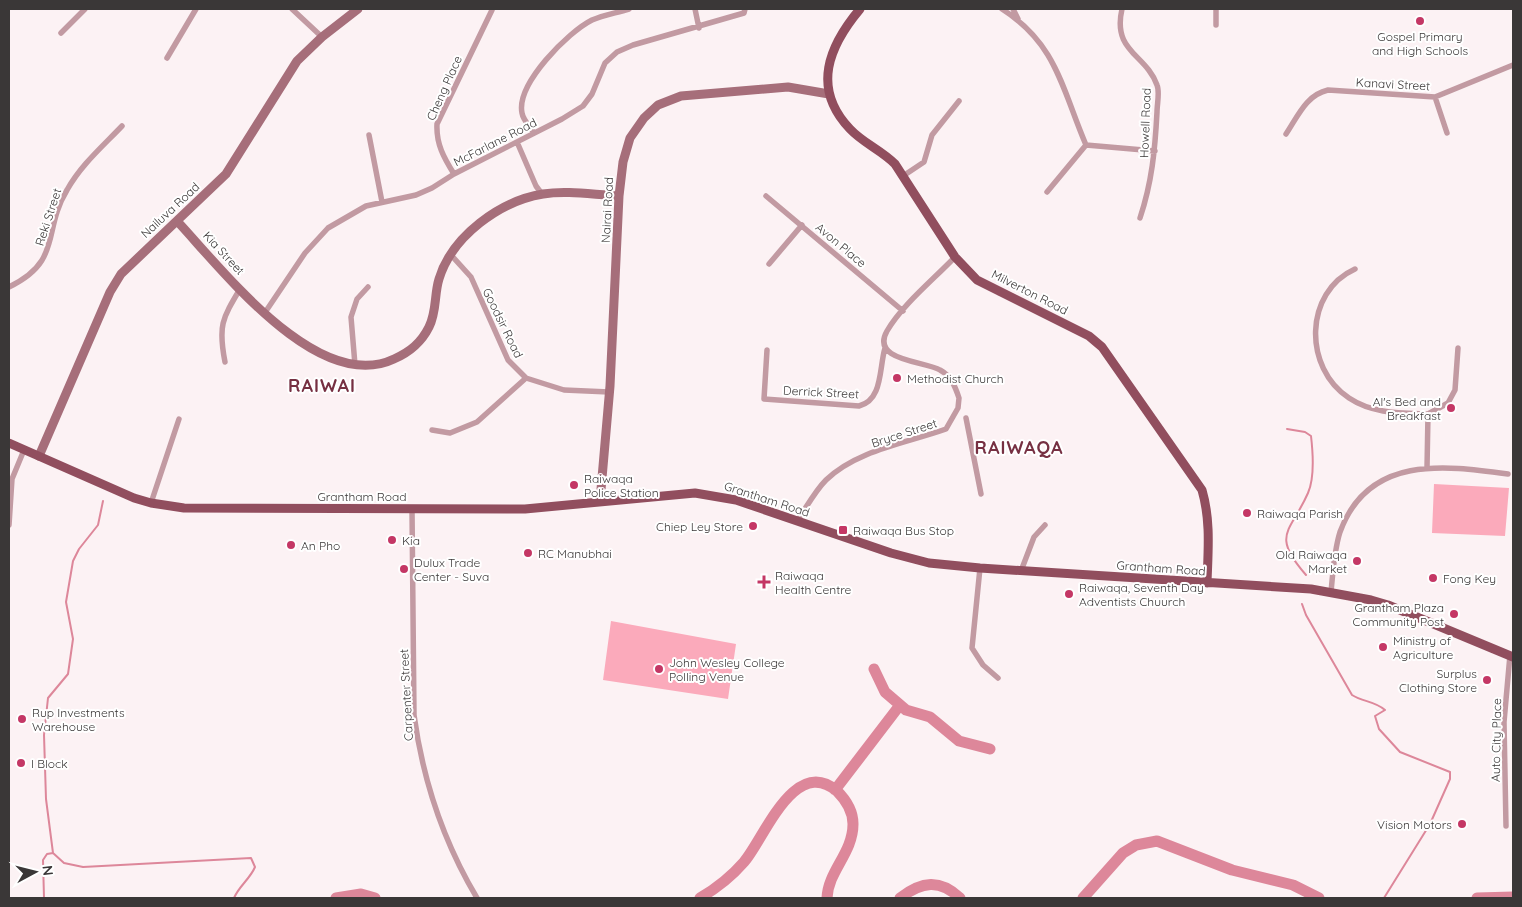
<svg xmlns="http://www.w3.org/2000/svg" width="1522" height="907" font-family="Quicksand,sans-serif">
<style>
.green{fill:#fbaabb}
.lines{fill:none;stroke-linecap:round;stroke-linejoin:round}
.stream{stroke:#dd879a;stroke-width:2}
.river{stroke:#dd879a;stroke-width:11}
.street{stroke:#c29aa2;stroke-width:5.5}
.secondary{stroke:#a66e7a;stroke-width:9}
.primary{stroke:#914e5e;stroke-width:9}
.poi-dot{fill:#c43765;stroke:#fff;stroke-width:2}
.labels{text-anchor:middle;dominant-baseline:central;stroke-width:4;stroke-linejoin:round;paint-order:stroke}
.poi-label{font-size:12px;fill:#3a3737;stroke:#fff;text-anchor:start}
.street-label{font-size:12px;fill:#3a3737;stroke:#fff}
.district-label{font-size:18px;font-weight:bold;letter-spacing:1px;fill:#763042;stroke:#fff}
</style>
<rect width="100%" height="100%" fill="#fcf2f4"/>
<path class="green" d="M1434 484 1509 488 1505 536 1432 533Z
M611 621 736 644 728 699 603 680Z"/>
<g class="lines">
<path class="stream" d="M1287 429 1305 432 1311 436C1313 453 1315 477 1308 493 1291 532 1270 534 1306 575
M103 501 98 525 79 549 73 561 66 602 73 639 68 674 48 698 44 735 46 799 53 853 64 863 83 867 251 858 255 867C250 879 239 886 234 898
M1302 604 1306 615 1352 695C1363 702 1375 701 1385 710L1375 716 1379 729 1400 752 1450 772V779L1430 824 1384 898
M44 898 43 860 47 854 53 853"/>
<path class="river" d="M874 669 885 692 906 710 930 717 959 741 990 749
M835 790 900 705
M336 898 361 894 375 898
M700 898C717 888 731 877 744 862 764 839 794 755 837 791 846 800 853 812 853 824 853 853 828 871 827 898
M900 898C922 881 940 879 960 898
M1083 898 1123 853 1136 845 1157 841 1232 870 1293 885 1319 898
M1477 898 1513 897"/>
<path class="street" d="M292 9 322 37
M695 9 699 28
M1002 9C1057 44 1062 89 1086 145
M1013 9 1018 19
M1122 9C1112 52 1146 54 1157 85 1160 92 1157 104 1157 112 1155 150 1152 182 1140 218
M1216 25V9
M61 33 85 9
M167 58 196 9
M1435 97 1447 133
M534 133C530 127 523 120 522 113 516 84 568 32 592 20 603 15 616 13 629 9
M1286 134C1298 116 1306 95 1328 90L1435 97 1513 65
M369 135 382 202
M517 142 536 186 542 194
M1086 145 1155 151
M454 174C444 158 436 144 437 124L492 10
M903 176 924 162 932 135 959 101
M1047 192 1086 145
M766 196 903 311
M451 255 471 277 508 360 526 378 564 390 609 392
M769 264 802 225
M1355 269C1304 292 1303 368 1349 398 1373 414 1401 413 1428 414
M9 287C63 261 42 231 67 190 81 165 102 147 122 126
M264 314 305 253 328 228 366 206 416 195 432 188 454 174 562 119 583 106 592 94 605 63 617 52 633 45 744 13 745 9
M767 350 764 399 859 406C883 400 879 368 885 348
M225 362C218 326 222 319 240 289
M355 365 351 317 357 299 368 287
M966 418 981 494
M432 430 450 433 477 422 526 378
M1427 468 1428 414 1448 403 1455 390 1458 348
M151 503 179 419
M412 509 414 715C423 781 443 841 477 898
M797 521C806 508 815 491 826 480 857 450 907 443 946 429L958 408 959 398C955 386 951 376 940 370 925 361 870 361 887 331 902 305 934 279 955 257
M9 525 12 479 24 450
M980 568 972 648 983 665 998 678
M1021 571 1034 537 1045 525
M1331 592C1333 572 1334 551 1340 532 1368 455 1444 465 1508 474
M1506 826 1504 722 1510 655"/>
<path class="secondary" d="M177 221C222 269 318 395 394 359 410 352 421 343 429 327 437 311 434 295 439 279 452 236 500 201 543 194 568 190 594 195 619 196
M39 456 110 292 121 274 226 174 297 61 322 37 358 9
M600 501 610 386 619 196 623 162 630 138 644 118 658 105 681 96 788 87 829 94"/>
<path class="primary" d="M860 9C829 46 811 88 850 129 863 143 881 150 895 164L955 257 977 280 1089 336 1102 347 1202 490C1211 521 1208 551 1207 583
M9 443 134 498 151 503 184 508 525 509 695 493 736 500 891 553 929 563 980 568 1311 589 1371 600 1388 605 1513 657"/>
</g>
<g class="poi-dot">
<circle cx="1420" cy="21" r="5"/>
<circle cx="897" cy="378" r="5"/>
<circle cx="1451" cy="408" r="5"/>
<circle cx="574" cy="485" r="5"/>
<circle cx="1247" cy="513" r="5"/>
<circle cx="753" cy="526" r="5"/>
<rect x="838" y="525" width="10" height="10" rx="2.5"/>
<circle cx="392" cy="540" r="5"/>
<circle cx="291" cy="545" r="5"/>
<circle cx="528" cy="553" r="5"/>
<circle cx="1357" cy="561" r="5"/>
<circle cx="404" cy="569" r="5"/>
<circle cx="1433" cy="578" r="5"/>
<path d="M761.5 574.5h5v5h5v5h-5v5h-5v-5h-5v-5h5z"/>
<circle cx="1069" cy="594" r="5"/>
<circle cx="1454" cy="614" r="5"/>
<circle cx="1383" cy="647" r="5"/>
<circle cx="659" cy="669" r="5"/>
<circle cx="1487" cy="680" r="5"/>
<circle cx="22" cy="719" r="5"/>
<circle cx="21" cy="763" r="5"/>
<circle cx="1462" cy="824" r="5"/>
</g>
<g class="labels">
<g class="poi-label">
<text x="1420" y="36" text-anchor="middle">Gospel Primary<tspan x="1420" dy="14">and High Schools</tspan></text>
<text x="907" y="378">Methodist Church</text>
<text x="1441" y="401" text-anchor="end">Al's Bed and<tspan x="1441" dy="14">Breakfast</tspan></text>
<text x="584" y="478">Raiwaqa<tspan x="584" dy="14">Police Station</tspan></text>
<text x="1257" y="513">Raiwaqa Parish</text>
<text x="743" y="526" text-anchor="end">Chiep Ley Store</text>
<text x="853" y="530">Raiwaqa Bus Stop</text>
<text x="402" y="540">Kia</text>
<text x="301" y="545">An Pho</text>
<text x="538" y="553">RC Manubhai</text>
<text x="1347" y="554" text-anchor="end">Old Raiwaqa<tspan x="1347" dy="14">Market</tspan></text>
<text x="414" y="562">Dulux Trade<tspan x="414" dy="14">Center - Suva</tspan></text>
<text x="775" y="575">Raiwaqa<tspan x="775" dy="14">Health Centre</tspan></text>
<text x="1443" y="578">Fong Key</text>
<text x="1079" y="587">Raiwaqa, Seventh Day<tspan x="1079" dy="14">Adventists Chuurch</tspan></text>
<text x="1444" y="607" text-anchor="end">Grantham Plaza<tspan x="1444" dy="14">Community Post</tspan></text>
<text x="1393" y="640">Ministry of<tspan x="1393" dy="14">Agriculture</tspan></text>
<text x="669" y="662">John Wesley College<tspan x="669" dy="14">Polling Venue</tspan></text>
<text x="1477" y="673" text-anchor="end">Surplus<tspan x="1477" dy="14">Clothing Store</tspan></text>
<text x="32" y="712">Rup Investments<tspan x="32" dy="14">Warehouse</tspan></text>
<text x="31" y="763">I Block</text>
<text x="1452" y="824" text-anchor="end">Vision Motors</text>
</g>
<g class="street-label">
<text transform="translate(1393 84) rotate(3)">Kanavi Street</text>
<text transform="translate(444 88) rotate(-66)">Cheng Place</text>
<text transform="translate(1145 123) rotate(-88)">Howell Road</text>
<text transform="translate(495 142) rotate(-27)">McFarlane Road</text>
<text transform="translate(170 210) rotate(-43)">Nailuva Road</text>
<text transform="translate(607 210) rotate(-87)">Nairai Road</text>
<text transform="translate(48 217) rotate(-72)">Reki Street</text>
<text transform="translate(841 245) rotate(40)">Avon Place</text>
<text transform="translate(224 253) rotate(47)">Kia Street</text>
<text transform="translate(1030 292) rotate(27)">Milverton Road</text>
<text transform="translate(503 323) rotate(64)">Goodsir Road</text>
<text transform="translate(821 392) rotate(3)">Derrick Street</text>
<text transform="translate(904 433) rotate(-18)">Bryce Street</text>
<text x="362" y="496">Grantham Road</text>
<text transform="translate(767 499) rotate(18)">Grantham Road</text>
<text transform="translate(1161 568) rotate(4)">Grantham Road</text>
<text transform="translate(406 695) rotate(-93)">Carpenter Street</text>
<text transform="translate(1496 740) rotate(-89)">Auto City Place</text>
</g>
<g class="district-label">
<text x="322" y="385">RAIWAI</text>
<text x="1019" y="447">RAIWAQA</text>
</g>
</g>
<rect width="1522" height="907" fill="none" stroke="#3a3737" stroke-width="20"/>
<g transform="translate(35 872) rotate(83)" stroke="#ffffff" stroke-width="4" paint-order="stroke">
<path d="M0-4L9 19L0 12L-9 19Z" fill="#3a3737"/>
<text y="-8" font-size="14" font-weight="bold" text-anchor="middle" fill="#3a3737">N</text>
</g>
</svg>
